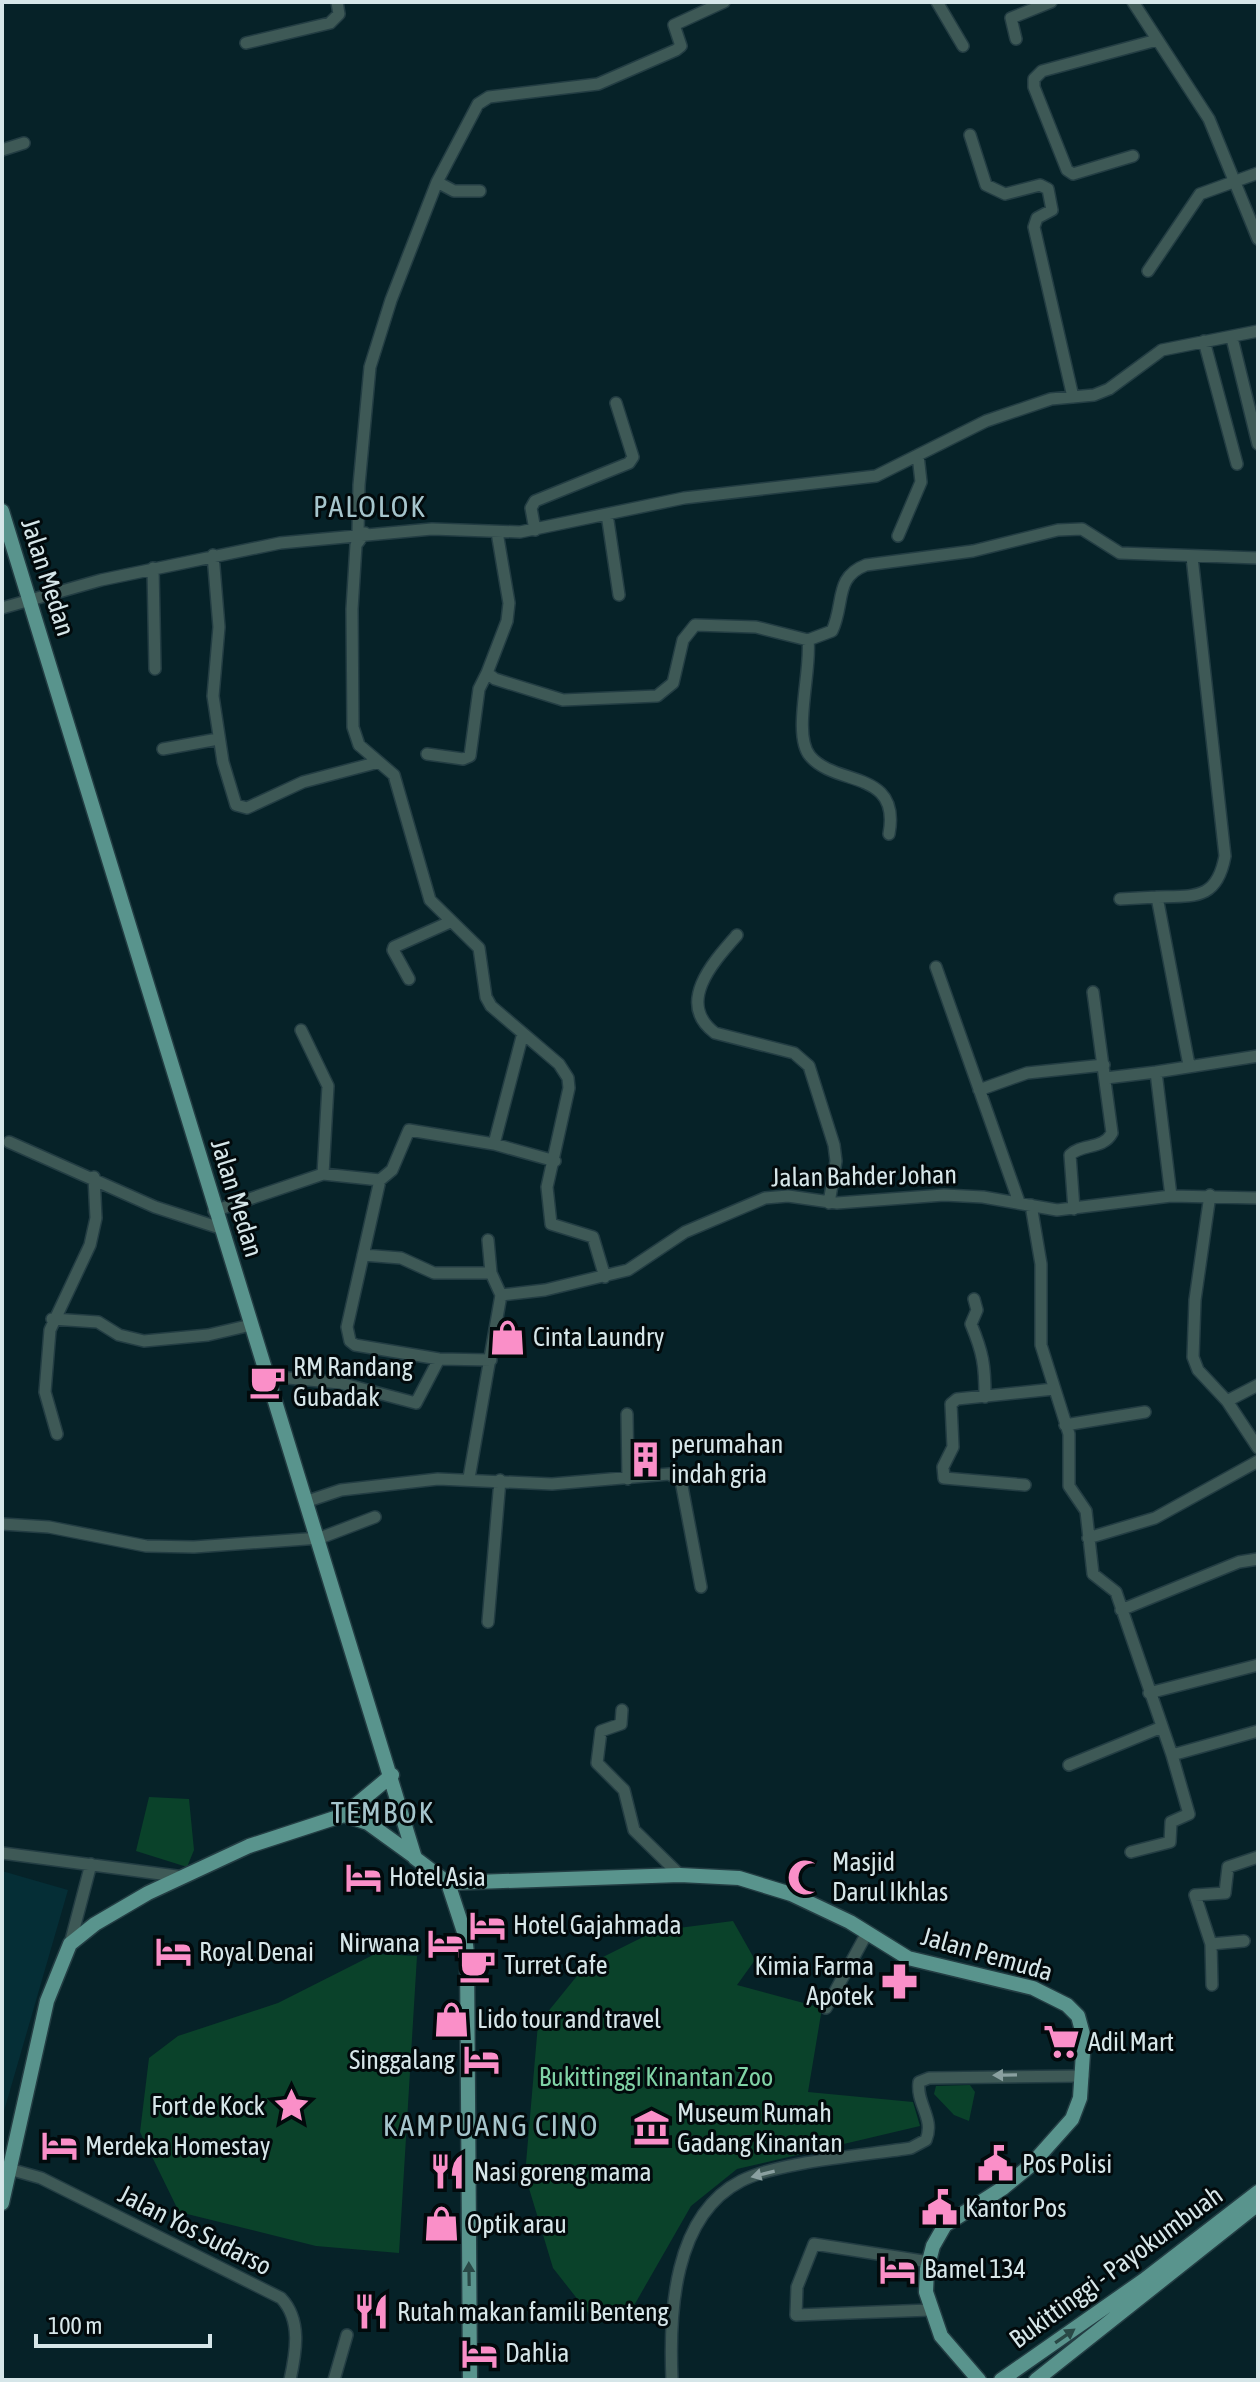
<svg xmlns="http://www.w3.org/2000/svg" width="1260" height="2382" font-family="'Asap Condensed',sans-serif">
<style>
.built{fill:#052e36}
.green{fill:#0a422a}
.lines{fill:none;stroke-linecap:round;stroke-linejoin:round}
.minor-casing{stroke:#233d43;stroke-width:14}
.major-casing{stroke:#233d43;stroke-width:17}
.minor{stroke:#3e5956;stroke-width:11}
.major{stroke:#59948d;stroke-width:14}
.oneway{fill:#8aa0a0}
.oneway2{fill:#294846}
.labels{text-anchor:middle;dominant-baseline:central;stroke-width:6;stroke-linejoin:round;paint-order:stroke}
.street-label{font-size:26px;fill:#d6e6e9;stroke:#020a0c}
.poi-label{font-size:26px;fill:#d6e6e9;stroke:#020a0c;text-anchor:start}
.park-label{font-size:26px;fill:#80d3a6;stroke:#020a0c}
.quarter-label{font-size:30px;letter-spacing:2px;fill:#a6c5cc;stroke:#020a0c}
</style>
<rect width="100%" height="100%" fill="#062228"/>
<path class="built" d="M2 1871 68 1890 2 2118Z"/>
<path class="green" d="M149 1797 189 1799 194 1850 187 1867 136 1851Z
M733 1921 755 1960 737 1985 822 2008 808 2092 913 2102 920 2126 737 2169 691 2206 632 2309 635 2310 597 2324 553 2268 525 2175 538 2024 585 1966 655 1931Z
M375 1954 417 1956 399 2253 316 2246 179 2212 140 2132 149 2058 178 2036 278 2003Z
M970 2085 975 2092 969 2121 954 2115 934 2094 936 2086Z"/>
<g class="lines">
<defs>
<path id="minor" d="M937 2 963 46
M1133 2 1209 119 1258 239
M1016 39 1011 18 1051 2
M246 43 330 23 339 14 337 2
M970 135 986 185 1005 194 1040 185 1048 189 1052 210 1037 218 1034 227 1073 397
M2 150 24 143
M1133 156 1073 174 1067 170 1034 87V79L1042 71 1157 40
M437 182 454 191H480
M1148 271 1200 194 1258 173
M1232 338 1258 444
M1204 341 1237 464
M607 514 619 595
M535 530 531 508 535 501 629 463 633 457 616 403
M497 532 509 603 507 621 487 673 495 679 563 700 657 696 673 683 683 640 695 625 756 627 808 640 832 631C845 603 834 577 866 565L973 551 1058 530 1082 529 1120 553 1258 558
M365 533 356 545 352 609 353 727 359 745 394 775 430 900 479 948 486 997 491 1006 559 1064 568 1078 569 1088 547 1187 551 1224 593 1237 605 1277
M358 534 359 485 370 367 391 300 437 182 478 104 489 97 598 84 676 50 681 46 674 25 724 2
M898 536 921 482 918 455
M213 555 219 627 213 696 223 762 236 805 247 808 303 782 379 762
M153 568 155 669
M2 608 101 580 280 543 432 529 520 532 684 498 876 476 986 421 1051 399 1094 395 1109 389 1162 350 1258 331
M808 640C812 669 792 735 810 756 836 787 901 769 889 834
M163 749 218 739
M427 754 463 759 470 756 479 689 487 673
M1120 899 1157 897
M737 935C714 961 675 1003 715 1033L794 1053 809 1066 834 1145 836 1161 829 1203
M936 967 1019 1202
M409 979 393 950 394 947 450 922
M301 1030 328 1086 323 1174
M1189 1065 1157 897C1195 896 1217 900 1225 856L1192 557
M1106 1078 1156 1072
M979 1090 1027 1073 1104 1065
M9 1142 155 1207 220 1228
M494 1144 523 1033
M380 1180 347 1327 350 1341 355 1345 439 1359 491 1360
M1210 1195 1195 1300 1193 1357 1198 1370 1227 1401 1258 1448
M1171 1196 1156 1072 1258 1056
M1031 1205 1041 1264V1345L1069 1434V1486L1086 1511 1093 1574 1116 1592 1172 1755 1258 1731
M1074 1209 1070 1155C1082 1143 1103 1150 1112 1133L1093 992
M214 1211 323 1174 380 1180 392 1170 409 1130 494 1144 555 1161
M488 1240 491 1273 501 1295
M363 1255 401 1258 434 1273H491
M974 1299 977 1310 971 1324C983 1353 985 1365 985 1397
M52 1319 98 1322 119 1335 144 1341 208 1335 251 1325
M268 1376 340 1383 416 1403 439 1359
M1227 1401 1258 1385
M627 1414 628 1479
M1065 1425 1145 1412
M57 1434 45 1392 50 1330 90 1245 96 1218 94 1177
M469 1478 501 1295 545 1290 628 1270 685 1232 765 1198 788 1196 837 1203 944 1195 983 1197 1057 1210 1171 1196 1258 1198
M1025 1485 944 1478 943 1467 953 1447 951 1404 957 1399 1054 1389
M308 1501 341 1490 438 1479 552 1484 669 1474 681 1481 701 1587
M2 1524 49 1527 146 1546 194 1547 320 1538 375 1517
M1088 1538 1155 1518 1258 1461
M1121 1610 1239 1562 1258 1559
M488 1622 500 1480
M1149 1693 1258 1665
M622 1710 621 1724 601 1731 597 1763 624 1790 634 1830 680 1875
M1069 1765 1162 1727
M1131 1852 1170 1842 1171 1822 1189 1814 1172 1755
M2 1853 184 1877
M70 1944 91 1864
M1211 1944 1244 1941
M1212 1985 1211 1944 1195 1895 1225 1893 1228 1867 1258 1857
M826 2008 867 1933
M9 2169 41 2178 281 2298C302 2320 296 2352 290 2380
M929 2262 814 2244 797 2287 796 2315 930 2310
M334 2380 347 2335
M672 2380C669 2313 673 2216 741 2181 777 2162 867 2155 911 2148L926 2140C935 2118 916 2104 919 2082L929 2078 1083 2076"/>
<path id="major" d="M2 511 415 1858 448 1883
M344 1815 368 1823 415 1857
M448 1883 680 1875 739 1878 791 1894 850 1922 908 1958 1033 1988 1067 2005 1078 2016 1084 2038 1080 2098 1072 2119 1031 2165 1003 2188 945 2225 933 2246 927 2269 926 2292 941 2336 979 2380
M448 1883 465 1935 467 1954 470 2380
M2 2203 47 2001 70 1944 95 1924 148 1893 249 1846 344 1815 392 1775
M1001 2380 1144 2280 1258 2192
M1036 2380 1258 2204"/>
</defs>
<use href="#minor" class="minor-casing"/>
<use href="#major" class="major-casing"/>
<use href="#minor" class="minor"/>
<use href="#major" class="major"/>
</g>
<defs><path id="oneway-solid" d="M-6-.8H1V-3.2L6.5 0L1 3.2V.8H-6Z" transform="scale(2)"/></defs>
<g class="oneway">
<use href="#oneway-solid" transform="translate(1005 2075) rotate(179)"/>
<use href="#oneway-solid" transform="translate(763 2174) rotate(166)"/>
</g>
<g class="oneway2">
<use href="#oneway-solid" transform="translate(469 2274) rotate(-91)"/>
<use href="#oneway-solid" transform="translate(1065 2336) rotate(-35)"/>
</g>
<defs>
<symbol id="shop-bare" viewBox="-9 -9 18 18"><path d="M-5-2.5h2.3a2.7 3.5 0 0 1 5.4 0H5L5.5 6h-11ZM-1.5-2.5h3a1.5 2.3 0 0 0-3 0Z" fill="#fa8fc8" stroke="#020a0c" stroke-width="2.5" paint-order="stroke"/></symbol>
<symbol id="cafe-bare" viewBox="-9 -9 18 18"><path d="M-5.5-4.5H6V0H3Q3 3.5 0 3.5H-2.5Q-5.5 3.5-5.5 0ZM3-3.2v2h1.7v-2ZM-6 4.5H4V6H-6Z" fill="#fa8fc8" stroke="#020a0c" stroke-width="2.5" paint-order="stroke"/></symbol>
<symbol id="building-bare" viewBox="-9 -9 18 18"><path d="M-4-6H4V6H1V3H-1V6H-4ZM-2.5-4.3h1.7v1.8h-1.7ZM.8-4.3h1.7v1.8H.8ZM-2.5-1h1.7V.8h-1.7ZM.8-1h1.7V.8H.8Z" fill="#fa8fc8" stroke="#020a0c" stroke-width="2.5" paint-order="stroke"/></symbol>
<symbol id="hotel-bare" viewBox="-9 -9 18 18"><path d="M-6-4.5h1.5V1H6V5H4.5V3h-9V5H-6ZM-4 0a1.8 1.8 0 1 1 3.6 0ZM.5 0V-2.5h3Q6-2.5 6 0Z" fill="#fa8fc8" stroke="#020a0c" stroke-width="2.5" paint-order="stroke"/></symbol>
<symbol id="mosque-bare" viewBox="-9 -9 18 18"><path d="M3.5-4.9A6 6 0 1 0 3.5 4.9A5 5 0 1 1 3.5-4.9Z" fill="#fa8fc8" stroke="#020a0c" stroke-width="2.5" paint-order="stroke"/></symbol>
<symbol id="pharmacy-bare" viewBox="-9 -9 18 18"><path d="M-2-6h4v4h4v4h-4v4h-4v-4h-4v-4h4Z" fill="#fa8fc8" stroke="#020a0c" stroke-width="2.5" paint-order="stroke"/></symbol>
<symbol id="supermarket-bare" viewBox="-9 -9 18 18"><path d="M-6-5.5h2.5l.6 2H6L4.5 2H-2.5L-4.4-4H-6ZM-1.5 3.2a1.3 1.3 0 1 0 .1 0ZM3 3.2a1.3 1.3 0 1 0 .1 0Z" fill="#fa8fc8" stroke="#020a0c" stroke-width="2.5" paint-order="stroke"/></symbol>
<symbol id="sight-bare" viewBox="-9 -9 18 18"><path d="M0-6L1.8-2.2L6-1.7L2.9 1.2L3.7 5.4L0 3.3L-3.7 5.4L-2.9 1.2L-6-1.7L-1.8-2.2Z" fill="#fa8fc8" stroke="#020a0c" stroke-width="2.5" paint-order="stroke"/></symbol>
<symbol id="museum-bare" viewBox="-9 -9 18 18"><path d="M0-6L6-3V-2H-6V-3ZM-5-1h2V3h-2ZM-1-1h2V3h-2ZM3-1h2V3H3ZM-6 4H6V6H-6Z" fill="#fa8fc8" stroke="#020a0c" stroke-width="2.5" paint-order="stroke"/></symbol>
<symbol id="civic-bare" viewBox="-9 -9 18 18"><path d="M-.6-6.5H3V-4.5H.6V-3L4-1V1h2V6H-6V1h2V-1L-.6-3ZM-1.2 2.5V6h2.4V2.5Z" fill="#fa8fc8" stroke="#020a0c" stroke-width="2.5" paint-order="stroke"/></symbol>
<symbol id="restaurant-bare" viewBox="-9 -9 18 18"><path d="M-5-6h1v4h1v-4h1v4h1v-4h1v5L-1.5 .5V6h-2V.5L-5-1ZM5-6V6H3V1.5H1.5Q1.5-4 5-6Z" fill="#fa8fc8" stroke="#020a0c" stroke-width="2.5" paint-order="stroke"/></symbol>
</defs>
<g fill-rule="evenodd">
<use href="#shop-bare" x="482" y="1312" width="51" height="51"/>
<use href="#cafe-bare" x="242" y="1356" width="51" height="51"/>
<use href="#building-bare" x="620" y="1434" width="51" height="51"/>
<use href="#hotel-bare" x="338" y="1852" width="51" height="51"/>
<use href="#mosque-bare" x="780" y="1852" width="51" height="51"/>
<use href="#hotel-bare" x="462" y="1900" width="51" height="51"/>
<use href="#hotel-bare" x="420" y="1918" width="51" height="51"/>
<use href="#hotel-bare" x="148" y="1926" width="51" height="51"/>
<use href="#cafe-bare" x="452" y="1940" width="51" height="51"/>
<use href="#pharmacy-bare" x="874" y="1956" width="51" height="51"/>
<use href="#shop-bare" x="426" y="1994" width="51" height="51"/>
<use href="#supermarket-bare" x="1036" y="2016" width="51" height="51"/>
<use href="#hotel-bare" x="456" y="2034" width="51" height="51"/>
<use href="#sight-bare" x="266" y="2080" width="51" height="51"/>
<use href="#museum-bare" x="626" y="2102" width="51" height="51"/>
<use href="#hotel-bare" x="34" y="2120" width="51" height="51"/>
<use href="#civic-bare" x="970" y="2138" width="51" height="51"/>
<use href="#restaurant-bare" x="422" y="2146" width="51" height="51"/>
<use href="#civic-bare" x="914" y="2182" width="51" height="51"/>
<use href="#shop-bare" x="416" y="2198" width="51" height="51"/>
<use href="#hotel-bare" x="872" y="2244" width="51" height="51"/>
<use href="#restaurant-bare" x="346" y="2286" width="51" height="51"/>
<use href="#hotel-bare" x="454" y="2328" width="51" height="51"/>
</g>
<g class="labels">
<g class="street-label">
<text transform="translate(48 577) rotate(72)">Jalan Medan</text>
<text transform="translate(864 1176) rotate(-1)">Jalan Bahder Johan</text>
<text transform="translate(237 1198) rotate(73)">Jalan Medan</text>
<text transform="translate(987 1954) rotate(16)">Jalan Pemuda</text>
<text transform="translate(195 2230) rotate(27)">Jalan Yos Sudarso</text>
<text transform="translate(1116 2267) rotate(-36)">Bukittinggi - Payokumbuah</text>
</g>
<g class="poi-label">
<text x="533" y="1337">Cinta Laundry</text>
<text x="293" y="1367">RM Randang<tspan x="293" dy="30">Gubadak</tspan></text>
<text x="671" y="1444">perumahan<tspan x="671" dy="30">indah gria</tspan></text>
<text x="832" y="1862">Masjid<tspan x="832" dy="30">Darul Ikhlas</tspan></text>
<text x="389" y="1877">Hotel Asia</text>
<text x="513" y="1925">Hotel Gajahmada</text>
<text x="420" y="1943" text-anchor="end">Nirwana</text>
<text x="199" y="1952">Royal Denai</text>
<text x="504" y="1965">Turret Cafe</text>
<text x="874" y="1966" text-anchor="end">Kimia Farma<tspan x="874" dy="30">Apotek</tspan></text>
<text x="477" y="2019">Lido tour and travel</text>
<text x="1088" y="2042">Adil Mart</text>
<text x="455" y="2060" text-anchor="end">Singgalang</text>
<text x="265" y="2106" text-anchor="end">Fort de Kock</text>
<text x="677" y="2113">Museum Rumah<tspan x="677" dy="30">Gadang Kinantan</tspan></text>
<text x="85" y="2146">Merdeka Homestay</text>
<text x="1022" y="2164">Pos Polisi</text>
<text x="474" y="2172">Nasi goreng mama</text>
<text x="965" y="2208">Kantor Pos</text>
<text x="467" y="2224">Optik arau</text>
<text x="924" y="2269">Bamel 134</text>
<text x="397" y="2312">Rutah makan famili Benteng</text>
<text x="505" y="2353">Dahlia</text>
</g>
<g class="park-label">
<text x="656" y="2077">Bukittinggi Kinantan Zoo</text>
</g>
<g class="quarter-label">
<text x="370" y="506">PALOLOK</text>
<text x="383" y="1812">TEMBOK</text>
<text x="491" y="2125">KAMPUANG CINO</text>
</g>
</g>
<rect width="1260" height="2382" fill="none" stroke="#d6e6e9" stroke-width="8"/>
<path d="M36 2334v12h174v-12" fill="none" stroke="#d6e6e9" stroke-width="4"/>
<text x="48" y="2334" font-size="24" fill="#d6e6e9" stroke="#020a0c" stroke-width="6" paint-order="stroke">100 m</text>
</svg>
